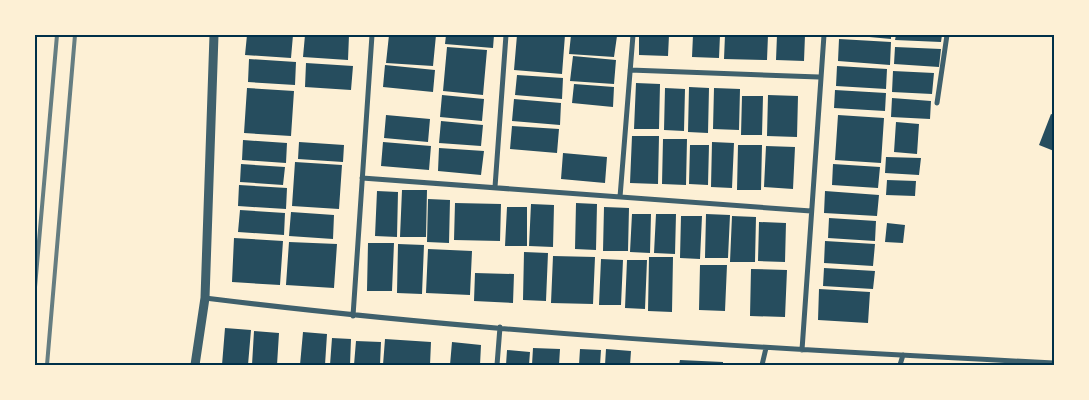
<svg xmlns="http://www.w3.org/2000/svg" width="1089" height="400" font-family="Arial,sans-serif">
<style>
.building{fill:#264d5e}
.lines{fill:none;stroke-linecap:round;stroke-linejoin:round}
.minor{stroke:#3f606c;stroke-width:5}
.tertiary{stroke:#3f606c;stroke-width:9}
.rail{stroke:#657d81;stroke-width:4}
.neatline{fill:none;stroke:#003049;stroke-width:2}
</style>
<rect width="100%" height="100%" fill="#fdf0d5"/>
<path class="building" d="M247 35H293L291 58 245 55Z
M305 35H349L348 60 303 57Z
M389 35H436L433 66 386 63Z
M446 35H494L493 48 445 44Z
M517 35H565L562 74 514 70Z
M571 35 617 36 614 57 569 54Z
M639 35H669L668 56 639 55Z
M693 35H720L719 58 692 57Z
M725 35H768L767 60 724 59Z
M777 35H805L804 61 776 60Z
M848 35H891V39Z
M896 35H942L941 42 895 40Z
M839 39 891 42 890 65 838 61Z
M447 47 487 50 483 95 443 91Z
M895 47 941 49 939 67 894 64Z
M573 56 616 60 614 84 570 81Z
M249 59 296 62 295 85 248 82Z
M306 63 353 66 351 90 305 87Z
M385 65 435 70 433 92 383 87Z
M837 66 887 69 886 89 836 86Z
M893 71 934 73 932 94 892 92Z
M517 75 563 78 562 99 515 95Z
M636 83 660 84 659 129H634Z
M574 84 614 87 613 107 572 103Z
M689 87 709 88 708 133 688 132Z
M247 88 294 91 291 136 244 133Z
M665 88 685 89 684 131 664 130Z
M714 88 740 89 739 130 713 129Z
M835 90 886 93 885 111 834 108Z
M442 95 484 99 482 121 440 117Z
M768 95 798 96 797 137 767 136Z
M742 96H763L762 135H741Z
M892 98 931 101 930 119 891 117Z
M514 99 561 103 560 125 512 121Z
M1051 114 1054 115V151L1039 145Z
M386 115 430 119 428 142 384 138Z
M838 115 884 118 881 163 835 160Z
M441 121 483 125 481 146 439 143Z
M896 122 919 124 917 154 894 152Z
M512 126 559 129 557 153 510 149Z
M632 136H659L658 184 630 183Z
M663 139H687L686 185 662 184Z
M243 140 287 143 286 163 242 160Z
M299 142 344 145 343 162 298 159Z
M383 142 431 146 429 170 381 166Z
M712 142 734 143 732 188 711 187Z
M690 145H709L708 185 689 184Z
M738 145H762L761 190H737Z
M766 146 795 147 793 189 764 187Z
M439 148 484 151 481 175 438 171Z
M563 153 607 157 605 183 561 179Z
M886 157 921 158 919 175 885 173Z
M295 162 342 165 339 209 292 206Z
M241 164 285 167 283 185 240 182Z
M833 164 880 167 878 188 832 185Z
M887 180 916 181 915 196 886 195Z
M239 185 287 188 286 209 238 206Z
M402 190H427L426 237H400Z
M377 191 398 192 397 237 375 236Z
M825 191 879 195 877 216 824 213Z
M428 199 450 200 449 243 427 242Z
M455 203 501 204 500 241 454 240Z
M576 203 597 204 596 250 575 249Z
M531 204 554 205 553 247 529 246Z
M507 207H527V246H505Z
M604 207 629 208 628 251H603Z
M240 210 285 213 284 235 238 232Z
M291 212 334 215 333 239 289 236Z
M632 214H651L650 253 630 252Z
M656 214H676L675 254 654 253Z
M706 214 730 215 728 258H705Z
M681 216H702L700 259 680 258Z
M732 216 756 217 755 262H730Z
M829 218 876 221 875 241 828 238Z
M759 222 786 223 785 262 758 261Z
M887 223 905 225 903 243 885 242Z
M234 238 283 241 280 285 232 282Z
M825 241 875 244 873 266 824 263Z
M289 242 337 244 334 288 286 285Z
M368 243H394L392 291H367Z
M398 244 424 245 422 294 397 293Z
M428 249 472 251 470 295 426 293Z
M524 252 548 253 546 301 523 300Z
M553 256 595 257 593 304 551 303Z
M649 257H673L672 312 648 311Z
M601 259 623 260 621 305H599Z
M627 260H647L645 309 625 308Z
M700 265H727L725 311 699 310Z
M824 268 875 271 873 289 823 286Z
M751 269 787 270 785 317 750 316Z
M475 273 514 274 513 303 474 301Z
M819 289 870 292 868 323 818 320Z
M225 328 251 330 248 365H222Z
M254 331 279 333 277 365H252Z
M303 332 327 334 325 365H300Z
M332 338 351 339 350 365H330Z
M385 339 431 342 430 365H383Z
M356 341 381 342 380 365H354Z
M452 342 481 345 480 365H450Z
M533 348 560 349 559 365H532Z
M580 349 601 350 600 365H579Z
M606 349 631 351 630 365H605Z
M507 350 530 352 529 365H506Z
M680 360 723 362V365H679Z"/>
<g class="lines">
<path class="minor" d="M630 70 819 77
M937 103 947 35
M362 178 811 211
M495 187 506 35
M620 197 633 35
M205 298C487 333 771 349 1054 363
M353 316 372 35
M802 350 824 35
M497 365 500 327
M762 365 766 348
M900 365 903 355"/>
<path class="tertiary" d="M195 365 205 298 214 35"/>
<path class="rail" d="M35 287 57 35
M47 365 75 35"/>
</g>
<rect width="1089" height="400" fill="none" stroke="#fdf0d5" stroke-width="72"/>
<rect x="36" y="36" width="1017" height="328" class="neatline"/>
</svg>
